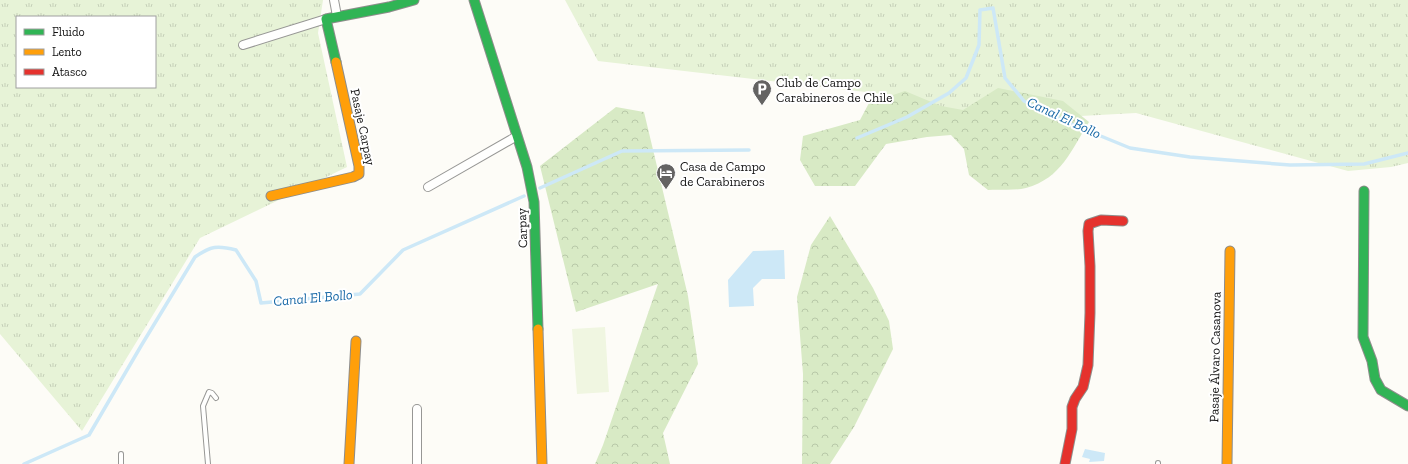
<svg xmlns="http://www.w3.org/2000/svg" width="1408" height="464" font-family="'Zilla Slab',serif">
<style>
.grass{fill:url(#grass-tufts);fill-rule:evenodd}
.forest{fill:url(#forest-crowns)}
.pitch{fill:#f0f6e1}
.water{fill:#cde8f7}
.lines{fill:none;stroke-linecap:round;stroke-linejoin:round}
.stream{stroke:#cde8f7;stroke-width:3.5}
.lane-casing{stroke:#979795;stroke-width:6}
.street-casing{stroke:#979795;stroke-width:10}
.fast-casing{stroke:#8e8d8b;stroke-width:11}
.slow-casing{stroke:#8e8d8b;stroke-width:11}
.jam-casing{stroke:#8e8d8b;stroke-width:11}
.lane{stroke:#fffffe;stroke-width:4}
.street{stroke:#fffffe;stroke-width:8}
.fast{stroke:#30b455;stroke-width:9}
.slow{stroke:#ff9f0a;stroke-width:9}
.jam{stroke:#e5322d;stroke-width:9}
.labels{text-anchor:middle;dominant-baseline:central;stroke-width:4;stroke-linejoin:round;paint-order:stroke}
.poi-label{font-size:13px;fill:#111;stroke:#fff;text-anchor:start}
.street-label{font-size:13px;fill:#111;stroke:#fff}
.water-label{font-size:14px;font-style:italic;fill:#1768a6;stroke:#fff}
</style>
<defs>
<pattern id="grass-tufts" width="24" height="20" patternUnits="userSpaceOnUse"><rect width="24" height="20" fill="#e7f3d7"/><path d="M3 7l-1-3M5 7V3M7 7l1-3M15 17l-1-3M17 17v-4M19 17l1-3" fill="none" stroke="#c5cfb8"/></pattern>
<pattern id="forest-crowns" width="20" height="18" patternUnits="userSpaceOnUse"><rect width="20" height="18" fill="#d8eac5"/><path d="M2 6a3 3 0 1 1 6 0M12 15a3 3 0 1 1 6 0" fill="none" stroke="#b8c8a8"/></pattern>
</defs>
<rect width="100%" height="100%" fill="#fdfcf7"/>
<path class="grass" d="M0 0H323L318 33 347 167 200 238 82 431 0 334ZM17 17H155V87H17Z
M565 0H1408V163L1391 167 1348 171 1136 113 954 123 900 96 598 61Z"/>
<path class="forest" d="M998 88 1063 101 1089 122C1071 150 1062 178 1026 188 1015 191 1000 189 988 190L969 175 964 149 951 135 927 137 886 144 855 186H815L800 160 803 136 860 120 869 103 905 91 941 106 963 110Z
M616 107 644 112 688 296 698 364 663 433 670 464H595L603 445 658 284 576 312 540 166Z
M830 216 873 288 889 321 893 349 854 427 830 464H802L803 374 797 297 811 245Z"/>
<path class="pitch" d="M605 327 609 392 577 394 572 329Z"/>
<path class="water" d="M784 250 785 279H762L753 288 754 306 729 307 728 280 753 251Z
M1085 449 1105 453 1104 461 1089 462 1090 459 1082 457Z"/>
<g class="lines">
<path class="stream" d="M857 138 907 117 949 93 966 78 979 45 980 10 993 8 1005 78 1024 101 1069 123 1130 148 1190 157 1290 165 1364 164 1408 153
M540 188 622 151 749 150
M24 464 89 435 141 346 195 257C211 246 217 245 236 250L256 281 261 303 360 294 403 250 524 196"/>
<defs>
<path id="lane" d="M121 464V454
M208 464 203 406 209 392 212 393 216 398
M1158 464V463"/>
<path id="street" d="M334 0 337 16
M243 45 326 19
M428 187 517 136
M417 409V464"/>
<path id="fast" d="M474 0 527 167 534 202 538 329
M336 62 326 19 389 7 414 0
M1364 191 1363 337 1372 361 1375 379 1381 390 1408 406"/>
<path id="slow" d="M271 196 353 177 359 174V166L336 62
M538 329 542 464
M349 464 356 341
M1227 464 1230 251"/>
<path id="jam" d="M1065 464 1072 429V407L1075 399 1083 387 1088 365 1090 313V266L1088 231 1089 224 1101 220 1123 221"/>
</defs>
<use href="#lane" class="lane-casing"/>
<use href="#street" class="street-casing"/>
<use href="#fast" class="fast-casing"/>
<use href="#slow" class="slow-casing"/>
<use href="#jam" class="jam-casing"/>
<use href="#lane" class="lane"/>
<use href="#street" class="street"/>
<use href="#fast" class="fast"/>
<use href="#slow" class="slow"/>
<use href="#jam" class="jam"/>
</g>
<defs>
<symbol id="parking-pin" viewBox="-11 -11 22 30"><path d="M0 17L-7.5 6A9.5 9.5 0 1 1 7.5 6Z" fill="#646362" stroke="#fff"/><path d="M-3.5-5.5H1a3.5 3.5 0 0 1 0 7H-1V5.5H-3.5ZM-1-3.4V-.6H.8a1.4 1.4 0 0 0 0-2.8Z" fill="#fff"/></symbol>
<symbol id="hotel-pin" viewBox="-11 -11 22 30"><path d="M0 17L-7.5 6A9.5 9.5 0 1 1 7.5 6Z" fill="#646362" stroke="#fff"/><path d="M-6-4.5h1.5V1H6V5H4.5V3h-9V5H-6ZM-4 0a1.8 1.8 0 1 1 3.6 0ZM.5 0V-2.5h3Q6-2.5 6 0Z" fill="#fff"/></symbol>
</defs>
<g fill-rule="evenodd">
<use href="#parking-pin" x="751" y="78" width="22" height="30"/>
<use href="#hotel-pin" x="655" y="162" width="22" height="30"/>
</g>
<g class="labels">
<g class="poi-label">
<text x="776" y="82">Club de Campo<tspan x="776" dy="15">Carabineros de Chile</tspan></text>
<text x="680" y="166">Casa de Campo<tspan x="680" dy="15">de Carabineros</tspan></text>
</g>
<g class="street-label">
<text transform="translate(363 127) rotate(78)">Pasaje Carpay</text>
<text transform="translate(522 228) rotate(-92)">Carpay</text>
<text transform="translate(1215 357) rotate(-89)">Pasaje Álvaro Casanova</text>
</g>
<g class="water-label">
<text transform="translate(1064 118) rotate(25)">Canal El Bollo</text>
<text transform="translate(313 298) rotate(-5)">Canal El Bollo</text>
</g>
</g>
<rect x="16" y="16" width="140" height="72" fill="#ffffff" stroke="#a0a0a0"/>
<rect x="24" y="29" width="20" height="6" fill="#30b455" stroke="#a0a0a0"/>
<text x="52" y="36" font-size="12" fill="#111111">Fluido</text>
<rect x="24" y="49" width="20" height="6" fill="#ff9f0a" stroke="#a0a0a0"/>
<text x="52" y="56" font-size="12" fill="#111111">Lento</text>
<rect x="24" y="69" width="20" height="6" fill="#e5322d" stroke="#a0a0a0"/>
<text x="52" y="76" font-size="12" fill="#111111">Atasco</text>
</svg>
